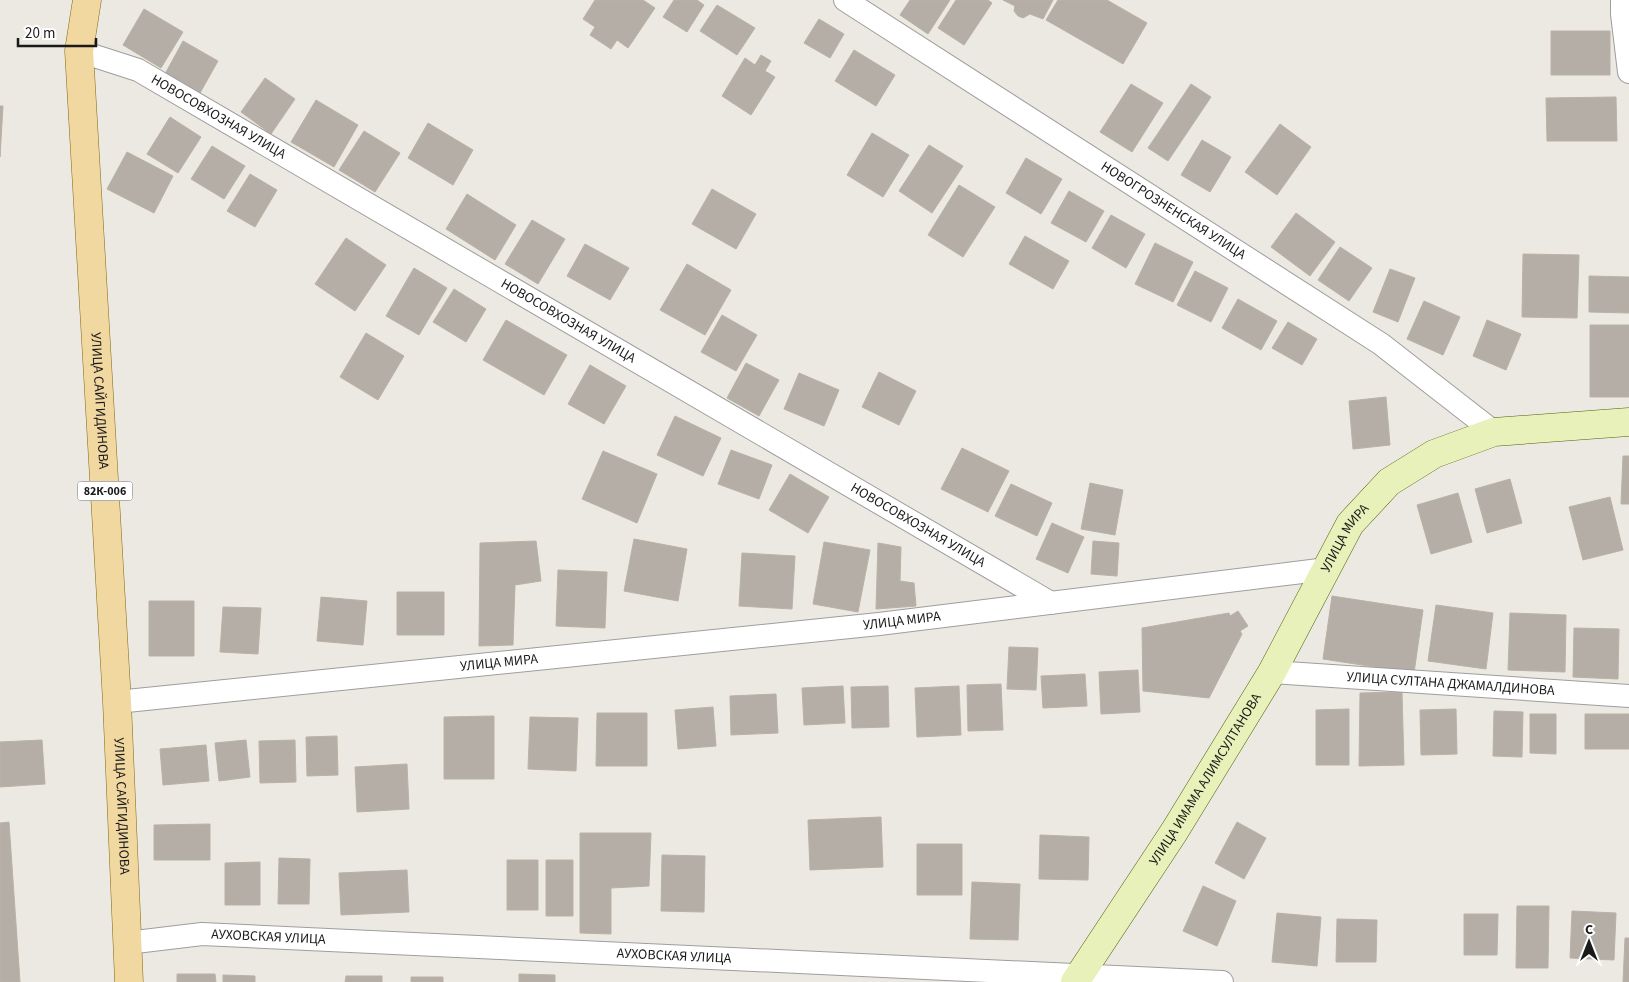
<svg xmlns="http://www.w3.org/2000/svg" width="1629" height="982" font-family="'Source Sans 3',sans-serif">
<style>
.building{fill:#b4aea7;stroke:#bbb1a5}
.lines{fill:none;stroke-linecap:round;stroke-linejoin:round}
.street-casing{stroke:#9e9e9e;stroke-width:24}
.secondary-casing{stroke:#516310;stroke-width:29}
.primary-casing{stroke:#81680f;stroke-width:29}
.street{stroke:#fff;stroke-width:22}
.secondary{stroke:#e8f1b9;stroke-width:28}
.primary{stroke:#f1d7a0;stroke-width:28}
.labels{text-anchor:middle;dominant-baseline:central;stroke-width:5;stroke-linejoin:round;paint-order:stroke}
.shield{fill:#fff;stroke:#5f5f5f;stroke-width:1}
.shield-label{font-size:12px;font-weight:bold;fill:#1a1a1a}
.street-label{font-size:14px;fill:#1a1a1a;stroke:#fff}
</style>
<rect width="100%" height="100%" fill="#ebe9e1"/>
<path class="building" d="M595 0H643L655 8 628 48 617 40 611 49 590 35 595 27 583 19Z
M674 0H697L704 5 687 32 663 17Z
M910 0H950L928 34 900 15Z
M956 0H988L992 3 964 45 938 28Z
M1003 0H1053L1043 19 1030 14 1023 18 1018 16 1014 11 1015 6Z
M1058 0H1107L1147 23 1123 64 1046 20Z
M717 5 755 28 737 55 700 31Z
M144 9 183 32 161 68 123 45Z
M819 19 844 34 830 58 804 43Z
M1551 31H1610V75H1551Z
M183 41 218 61 200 93 165 74Z
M854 50 895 75 876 106 835 81Z
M761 55 771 61 765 71 775 77 751 115 722 96 745 58 755 65Z
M265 78 295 99 271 134 241 112Z
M1131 84 1163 103 1132 152 1100 132Z
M1191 84 1211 97 1168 161 1148 148Z
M1616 97 1617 141H1547L1546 98Z
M316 100 358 125 334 167 291 142Z
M0 106H3L0 157Z
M170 117 201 137 178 173 147 154Z
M428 123 473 150 453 185 408 158Z
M1280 124 1311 147 1277 195 1245 172Z
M364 131 400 153 375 192 339 170Z
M872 133 909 155 883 197 847 175Z
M1202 140 1231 157 1210 192 1181 175Z
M929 145 963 166 932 213 899 191Z
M212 146 245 166 224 199 191 179Z
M127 152 173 176 154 213 107 189Z
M1026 158 1062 179 1041 214 1006 193Z
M250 174 277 190 255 227 227 211Z
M959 185 995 207 963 257 928 235Z
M712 189 756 214 736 249 692 224Z
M1069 191 1104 211 1086 242 1051 223Z
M467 194 516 225 495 260 446 229Z
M1296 213 1335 242 1310 276 1271 247Z
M1111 215 1145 234 1126 268 1092 248Z
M532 220 565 239 538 284 505 264Z
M1025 236 1069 261 1053 289 1009 264Z
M346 238 386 265 355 311 315 284Z
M1155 243 1193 262 1173 302 1135 284Z
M585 244 629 268 610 300 567 276Z
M1340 247 1372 268 1349 301 1318 280Z
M1523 254 1579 255 1577 318 1522 317Z
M687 264 731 290 705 335 660 310Z
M414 268 447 288 419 335 386 316Z
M1390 269 1415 278 1398 322 1373 312Z
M1195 271 1228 288 1211 322 1177 305Z
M1589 276 1629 277V313L1589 312Z
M454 289 486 309 466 342 433 322Z
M1238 299 1277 321 1261 350 1222 328Z
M1424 301 1460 317 1443 355 1407 339Z
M722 315 757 335 736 371 701 352Z
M506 320 567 355 544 395 483 360Z
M1487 320 1521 334 1506 370 1473 356Z
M1288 322 1317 339 1302 365 1272 348Z
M1590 325H1629V397H1590Z
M366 333 404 356 378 400 340 377Z
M746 363 779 380 759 416 727 398Z
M590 365 626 386 604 424 568 404Z
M879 372 916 391 899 425 862 407Z
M799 373 839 390 824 426 784 409Z
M1386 397 1390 445 1353 449 1349 401Z
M675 416 721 438 703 476 657 455Z
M962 448 1009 471 988 512 941 489Z
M731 450 772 465 759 499 718 484Z
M603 451 657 474 637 523 582 499Z
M1623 456H1629V504H1621Z
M790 474 829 497 808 533 769 510Z
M1510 479 1522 523 1487 533 1475 489Z
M1090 483 1123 490 1115 535 1081 529Z
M1011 484 1052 503 1037 536 995 516Z
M1458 493 1472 542 1431 554 1417 505Z
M1610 497 1623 550 1583 560 1569 507Z
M1052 523 1084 537 1068 573 1036 559Z
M634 539 687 549 678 601 624 591Z
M536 541 541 581 515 585 513 645 479 646 480 543Z
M1093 541 1119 543 1117 576 1091 574Z
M824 542 870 550 858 612 813 604Z
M878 543 901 547 900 581 914 583 916 606 876 609Z
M742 553 795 556 792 609 739 606Z
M558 570 607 572 605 628 556 626Z
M397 592H444V635H397Z
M1332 596 1423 610 1414 673 1323 659Z
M321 597 367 601 363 645 317 641Z
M149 601H194V656H149Z
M1436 605 1493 613 1486 669 1428 661Z
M223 607 261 608 258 654 220 652Z
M1238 611 1248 626 1240 631 1242 634 1209 698 1143 691 1142 628 1229 613 1230 616Z
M1510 613 1566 615 1565 672 1508 670Z
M1574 628 1619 629 1618 679 1573 677Z
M1009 647 1038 648 1036 690 1007 689Z
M1138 670 1140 712 1101 714 1099 672Z
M1085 674 1087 706 1043 708 1041 676Z
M1001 684 1003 730 968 731 967 685Z
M843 686 845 723 804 725 802 688Z
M888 686 889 727 852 728 851 687Z
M959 686 961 735 917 737 915 688Z
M1402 692 1404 765 1359 766 1360 693Z
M776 694 778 733 731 735 730 696Z
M713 707 716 746 678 749 675 710Z
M1349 709V765H1316V710Z
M1456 709 1457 754 1421 755 1420 710Z
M1494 711 1523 712 1522 757 1493 756Z
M597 713H647V766H596Z
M1530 714H1556V754L1530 753Z
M1585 714H1629V749H1585Z
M494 716V779H444V717Z
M530 717 578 718 576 771 528 769Z
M337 736 338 775 307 776 306 737Z
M42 740 45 784 0 787V742Z
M246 740 250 777 219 781 215 743Z
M295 740 296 782 260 783 259 741Z
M206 745 209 781 163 785 160 749Z
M407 764 409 809 357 812 355 767Z
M881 817 883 867 810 870 808 820Z
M9 822 20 982H0V823Z
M1237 822 1266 838 1244 879 1215 863Z
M210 824V860H154V825Z
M580 833H651L649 886 611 888V934L580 933Z
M1040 835 1089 837 1088 880 1039 879Z
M917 844H962V895H917Z
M662 855 705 856 704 912 661 911Z
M279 858 310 859 309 904H278Z
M507 860H538V910H507Z
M546 860H573V916H546Z
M260 862V905H225V863Z
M407 870 409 912 341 915 339 873Z
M972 882 1020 884 1018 940 970 939Z
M1203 886 1236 901 1217 946 1183 931Z
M1517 906H1549L1548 968H1516Z
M1572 911 1616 913 1614 960 1570 958Z
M1277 913 1321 917 1317 966 1272 962Z
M1464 914H1498L1497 955H1464Z
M1337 919 1377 920 1376 962H1336Z
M1625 938H1629V982H1623Z
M177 974H215L216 982H177Z
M519 974 555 975V982H519Z
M223 975 255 976V982H223Z
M346 976H382V982H345Z
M411 977H443V982H411Z"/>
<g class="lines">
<defs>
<g id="street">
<path id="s1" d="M845 0 1381 344 1494 432"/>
<path d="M1622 0V14L1629 72"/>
<path id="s2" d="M79 51 138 70 1051 603"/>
<path id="s3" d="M1272 672 1629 696"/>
<path id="s4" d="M117 702 879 624 1327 569"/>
<path id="s5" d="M127 943 202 934 1222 982"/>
</g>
<g id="secondary">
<path id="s6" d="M1075 982 1174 832 1272 672 1350 524 1389 482 1434 454 1494 432 1629 422"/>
</g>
<g id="primary">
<path id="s7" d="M87 0 79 51 117 702 129 982"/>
</g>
</defs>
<use href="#street" class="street-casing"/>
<use href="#secondary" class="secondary-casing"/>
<use href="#primary" class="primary-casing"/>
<use href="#street" class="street"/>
<use href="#secondary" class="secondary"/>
<use href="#primary" class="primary"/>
</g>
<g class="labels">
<rect class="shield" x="77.5" y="481.5" width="55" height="19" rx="4"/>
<g class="shield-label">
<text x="105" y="491">82К-006</text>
</g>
<g class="street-label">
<text stroke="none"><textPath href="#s2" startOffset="155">НОВОСОВХОЗНАЯ УЛИЦА</textPath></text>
<text stroke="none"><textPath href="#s1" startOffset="390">НОВОГРОЗНЕНСКАЯ УЛИЦА</textPath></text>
<text stroke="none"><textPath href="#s2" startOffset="560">НОВОСОВХОЗНАЯ УЛИЦА</textPath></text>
<text stroke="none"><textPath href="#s7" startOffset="402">УЛИЦА САЙГИДИНОВА</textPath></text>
<text stroke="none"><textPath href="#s2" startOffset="965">НОВОСОВХОЗНАЯ УЛИЦА</textPath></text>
<text stroke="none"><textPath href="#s6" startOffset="520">УЛИЦА МИРА</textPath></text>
<text stroke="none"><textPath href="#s4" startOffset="789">УЛИЦА МИРА</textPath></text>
<text stroke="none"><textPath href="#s4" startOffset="384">УЛИЦА МИРА</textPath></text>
<text stroke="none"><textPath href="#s3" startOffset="179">УЛИЦА СУЛТАНА ДЖАМАЛДИНОВА</textPath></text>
<text stroke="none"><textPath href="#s6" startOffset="241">УЛИЦА ИМАМА АЛИМСУЛТАНОВА</textPath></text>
<text stroke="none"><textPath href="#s7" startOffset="808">УЛИЦА САЙГИДИНОВА</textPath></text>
<text stroke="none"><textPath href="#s5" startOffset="142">АУХОВСКАЯ УЛИЦА</textPath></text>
<text stroke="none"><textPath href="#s5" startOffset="548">АУХОВСКАЯ УЛИЦА</textPath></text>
</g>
</g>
<g transform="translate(1589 942)" stroke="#ffffff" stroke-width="4" paint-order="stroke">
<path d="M0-4L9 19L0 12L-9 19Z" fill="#1a1a1a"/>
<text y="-8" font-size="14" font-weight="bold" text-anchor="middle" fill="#1a1a1a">С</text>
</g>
<path d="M18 38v8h78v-8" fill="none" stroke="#1a1a1a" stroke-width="2.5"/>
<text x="25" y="38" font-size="15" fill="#1a1a1a" stroke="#ffffff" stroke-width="4" paint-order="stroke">20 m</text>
</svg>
